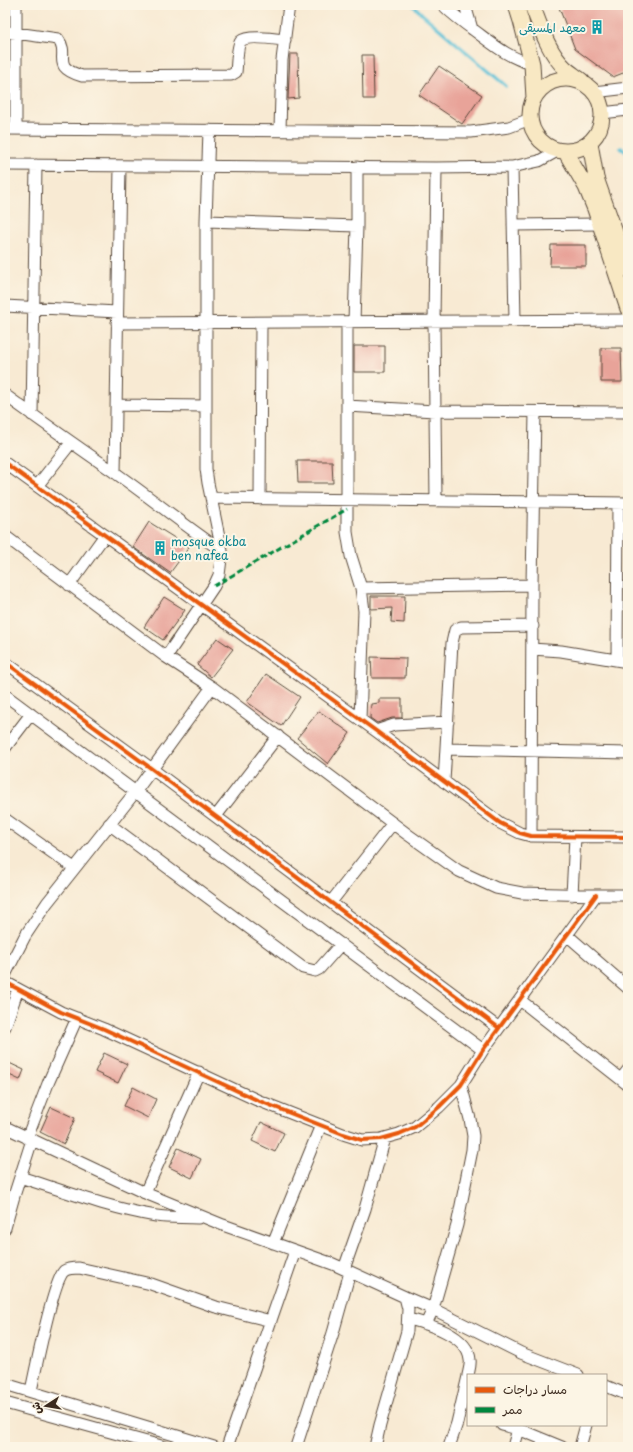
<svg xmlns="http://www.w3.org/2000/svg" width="633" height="1452" font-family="'Playpen Sans','Playpen Sans Arabic',sans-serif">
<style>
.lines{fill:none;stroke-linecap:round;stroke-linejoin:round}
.stream{stroke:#59c0d7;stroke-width:3.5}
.building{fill:#e8a399}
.street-casing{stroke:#574739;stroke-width:13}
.secondary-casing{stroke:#574739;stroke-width:17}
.street{stroke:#fff;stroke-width:11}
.secondary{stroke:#f8e8c3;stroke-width:15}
.quiet{stroke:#00873e;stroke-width:3;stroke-dasharray:6 3;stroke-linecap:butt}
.cycleway-casing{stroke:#fcf5e5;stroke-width:6}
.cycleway{stroke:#e8590c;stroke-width:4}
.labels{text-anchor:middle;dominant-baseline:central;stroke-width:4;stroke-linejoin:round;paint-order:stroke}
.culture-label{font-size:12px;fill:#0d838f;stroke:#fcf5e5;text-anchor:end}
</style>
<rect width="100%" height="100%" fill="#fcf5e5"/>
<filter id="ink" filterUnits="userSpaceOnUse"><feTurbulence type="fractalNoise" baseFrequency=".025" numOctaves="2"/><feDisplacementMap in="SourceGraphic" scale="8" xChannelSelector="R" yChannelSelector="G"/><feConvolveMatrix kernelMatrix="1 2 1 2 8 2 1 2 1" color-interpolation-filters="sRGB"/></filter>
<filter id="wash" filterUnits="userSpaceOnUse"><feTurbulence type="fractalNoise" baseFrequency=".012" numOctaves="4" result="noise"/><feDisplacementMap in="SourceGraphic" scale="16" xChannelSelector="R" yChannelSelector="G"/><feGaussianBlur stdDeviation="0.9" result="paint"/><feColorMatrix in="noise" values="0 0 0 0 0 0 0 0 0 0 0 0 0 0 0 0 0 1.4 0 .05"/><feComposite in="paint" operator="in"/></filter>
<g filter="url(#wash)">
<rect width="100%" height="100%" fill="#f8ead3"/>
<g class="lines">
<path class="stream" d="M413 5 422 14 506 86
M621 148 628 153"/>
</g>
<g id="blocks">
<path class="building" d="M558 5H628V71L613 77 575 49Z
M290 54H298L299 98 288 99Z
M362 55H373L374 99H363Z
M439 66 482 95 462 124 419 95Z
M551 245H586V266H550Z
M354 346H385V372H354Z
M601 348H621L622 382H601Z
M297 461H332L333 483H298Z
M149 522 189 547 170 573 133 547Z
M371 596H405L404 623 391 622 392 608 371 609Z
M164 597 185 610 163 640 144 627Z
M217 638 233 649 211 677 197 665Z
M371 657 406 658 405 678H372Z
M266 674 300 697 281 726 247 702Z
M379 699H402V718H392L377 723 370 718 371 704 379 703Z
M319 711 350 733 328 764 297 738Z
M104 1053 127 1064 118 1083 95 1072Z
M5 1061 24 1070 20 1080 5 1073Z
M133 1087 156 1099 148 1118 124 1106Z
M51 1107 75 1118 64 1144 40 1132Z
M261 1122 284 1133 275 1152 252 1141Z
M178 1148 201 1159 192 1178 169 1167Z"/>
</g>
</g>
<g filter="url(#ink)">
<use href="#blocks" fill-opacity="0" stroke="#574739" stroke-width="1"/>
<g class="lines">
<defs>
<path id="street" d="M16 5V129
M443 5C453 15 464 23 475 31 494 45 509 58 532 64
M465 5 472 29
M5 32 16 33 58 39C71 56 49 66 82 76L231 75 236 72C237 65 237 45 241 41 247 35 276 39 285 40
M594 92 628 88
M602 113 628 110
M5 129 471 132 509 127 530 119
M280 130 282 60 289 5
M5 165 436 168 512 167 539 161 559 150
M512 167 515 321
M206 221 357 226 354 322
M513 225 600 224
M357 226V167
M5 306 117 312
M347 322V532L351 556 361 588 364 611 360 719
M117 323 628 320
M5 395C41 421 78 447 114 472 151 498 185 526 222 551
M116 405 206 406
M347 406 435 411 628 412
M32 415 36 165
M5 463 376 731 500 823 520 833 531 836 628 837
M115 473 120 166
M37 486 71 443
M211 498 628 503
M260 499 261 323
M436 501 434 322 436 168
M5 536 166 657 212 687 407 834 459 871 496 888 522 893 596 895H628
M69 585 105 535
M361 588 532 585
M532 649 561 651 628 662
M166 657 214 586 219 575 222 551 208 483 206 469V221L209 130
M617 660 618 503
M5 662 152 769 499 1028
M5 695 483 1050
M376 731 394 725 448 722
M5 748 31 714
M447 749 628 753
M444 782 452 643 455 630 461 627 533 626
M216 816 278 736
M5 819 74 868
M109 824 303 968 315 971 319 969 341 944
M531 836 532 585 535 412
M572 895 575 837
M331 902 393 823
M567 935 628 988
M5 975 25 936 47 903 136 791 212 687
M5 982 61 1012 104 1029 257 1100 343 1134 362 1140 381 1139 399 1134 415 1127 439 1107 461 1085 483 1050 596 895
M520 1000 628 1085
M5 1027 18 989
M621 1079 628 1070
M5 1127 145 1193 223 1225 333 1264 405 1297 408 1309 407 1331 380 1425 375 1447
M27 1138 49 1081 77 1018
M20 1177C64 1191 109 1208 156 1216 169 1218 184 1217 198 1218
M145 1193 199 1072
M5 1228 14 1196 32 1140
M273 1243 321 1125
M344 1269 365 1209 385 1138
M405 1297 433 1309 521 1353 578 1375
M409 1319C428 1324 468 1335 470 1360 471 1364 469 1370 468 1375
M426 1324 433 1309 457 1225 472 1150 473 1136 470 1119 461 1085
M5 1384 214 1447
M606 1386 628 1395
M31 1391C35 1372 53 1281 64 1271 68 1268 74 1268 79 1268L151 1284 216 1307 271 1321
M5 1403 165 1447
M502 1425 518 1429 562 1447
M227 1447 295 1251
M296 1447 333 1333 350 1272
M449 1447 457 1423 468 1376
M513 1447 518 1429
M580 1447 586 1425"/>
<path id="secondary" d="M516 5 521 21 532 64 534 98
M532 5C540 26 549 54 566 69 571 73 577 77 582 81
M530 115a36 36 0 1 1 72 0a36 36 0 1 1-72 0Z
M590 143 596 178 628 269
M565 151 586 187 595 209 628 309"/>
</defs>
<use href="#street" class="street-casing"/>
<use href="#secondary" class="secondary-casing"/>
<use href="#street" class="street"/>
<use href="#secondary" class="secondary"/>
<path class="quiet" d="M214 586 347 509"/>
<defs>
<path id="cycleway" d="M5 463 376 731 500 823 520 833 531 836 628 837
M5 662 152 769 499 1028
M5 982 61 1012 104 1029 257 1100 343 1134 362 1140 381 1139 399 1134 415 1127 439 1107 461 1085 483 1050 596 895"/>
</defs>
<use href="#cycleway" class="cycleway-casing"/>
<use href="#cycleway" class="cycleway"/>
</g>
</g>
<defs>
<symbol id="building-bare" viewBox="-9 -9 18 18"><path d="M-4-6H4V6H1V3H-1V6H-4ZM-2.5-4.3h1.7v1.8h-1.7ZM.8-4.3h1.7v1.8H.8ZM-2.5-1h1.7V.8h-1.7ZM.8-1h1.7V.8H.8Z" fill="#0f9aa8" stroke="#fcf5e5" stroke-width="2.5" paint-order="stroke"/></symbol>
</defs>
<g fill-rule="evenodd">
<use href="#building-bare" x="587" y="17" width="20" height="20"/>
<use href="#building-bare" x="150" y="538" width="20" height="20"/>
</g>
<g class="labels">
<g class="culture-label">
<text x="586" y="27">معهد المسيقى</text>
<text x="171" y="541" text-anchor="start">mosque okba<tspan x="171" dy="14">ben nafea</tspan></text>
</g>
</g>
<rect width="633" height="1452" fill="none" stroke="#fcf5e5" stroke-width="20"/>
<rect x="467" y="1374" width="140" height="52" fill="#fcf5e5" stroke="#afa495"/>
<rect x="475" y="1387" width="20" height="6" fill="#e8590c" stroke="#afa495"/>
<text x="503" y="1394" font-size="12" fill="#3b2a1e">مسار دراجات</text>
<rect x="475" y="1407" width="20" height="6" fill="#00873e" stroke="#afa495"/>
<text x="503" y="1414" font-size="12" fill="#3b2a1e">ممر</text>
<g transform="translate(46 1406) rotate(258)" stroke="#fcf5e5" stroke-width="3" paint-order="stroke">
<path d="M0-3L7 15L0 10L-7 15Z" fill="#3b2a1e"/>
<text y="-6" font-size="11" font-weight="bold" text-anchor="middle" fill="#3b2a1e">ش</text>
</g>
</svg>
